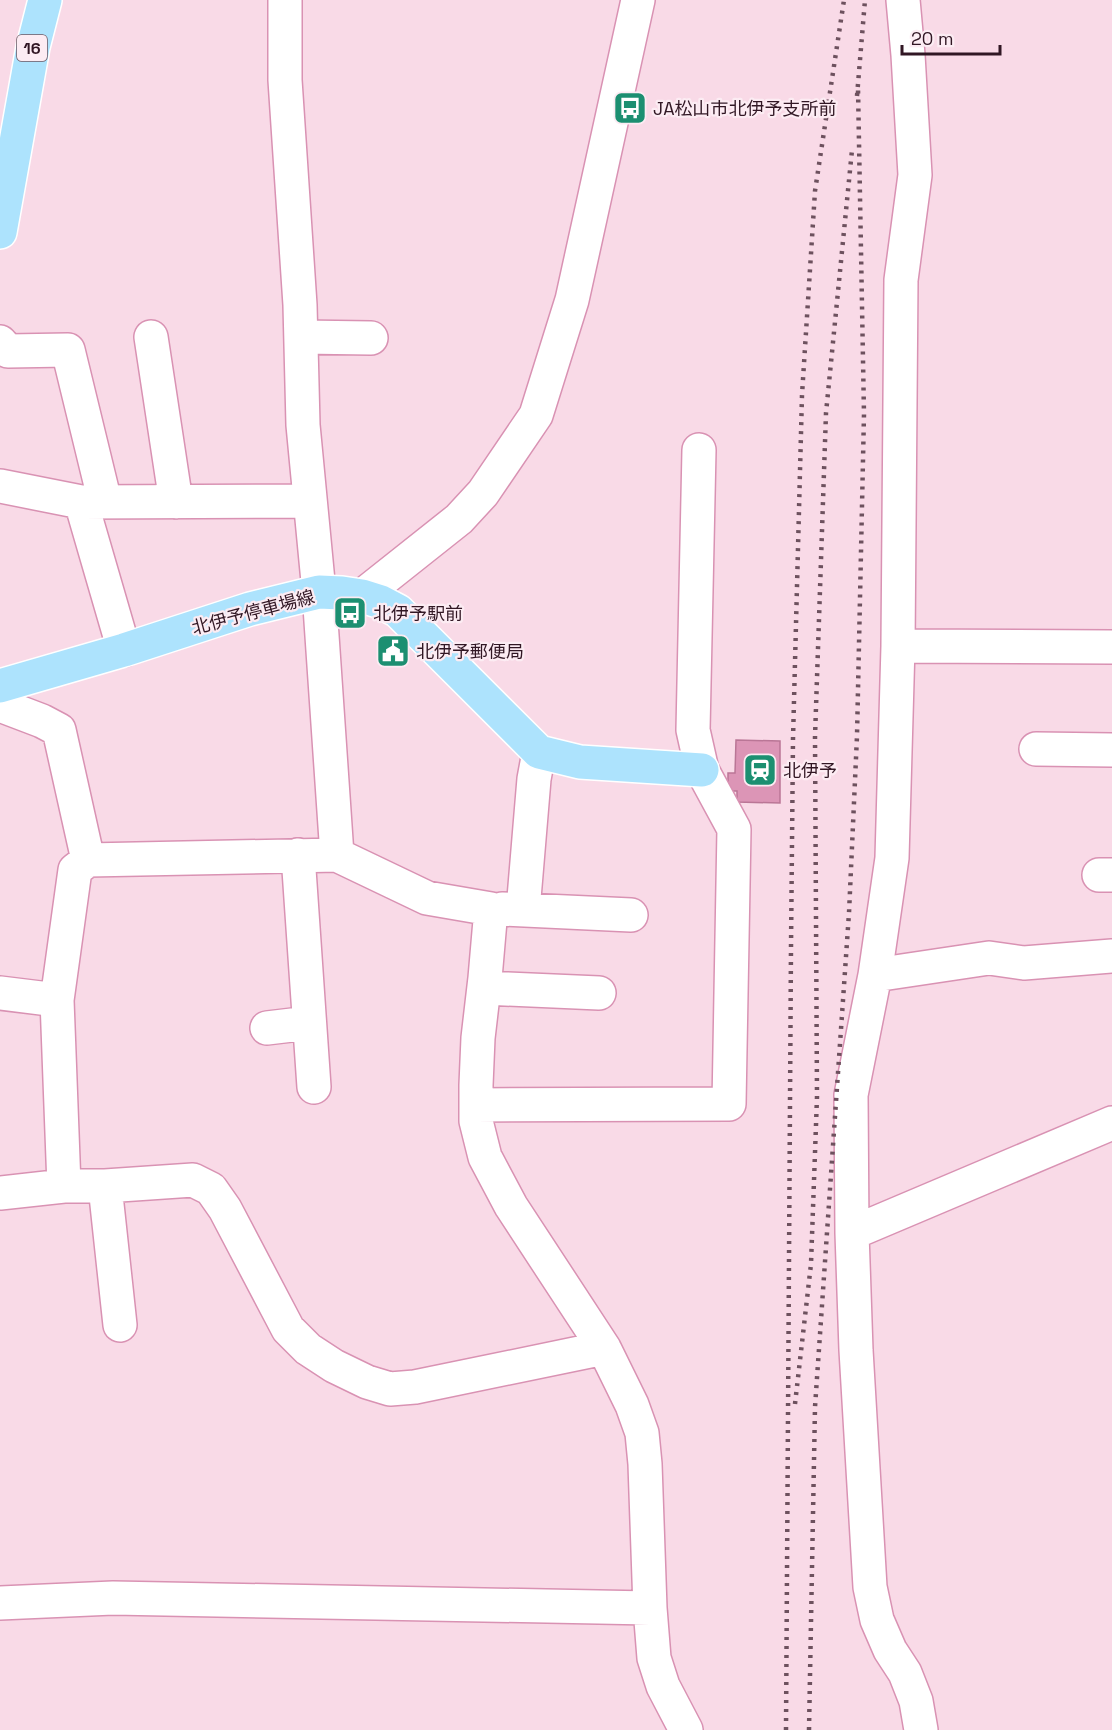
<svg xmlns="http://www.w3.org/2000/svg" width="1112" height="1730" font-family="'Space Grotesk','Noto Sans JP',sans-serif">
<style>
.building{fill:#dc95b6;stroke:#ba7696;stroke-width:1.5}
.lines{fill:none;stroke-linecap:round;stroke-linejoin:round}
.minor-casing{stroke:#d992b3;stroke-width:36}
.major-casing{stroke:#fff;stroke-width:36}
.minor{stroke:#fff;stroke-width:33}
.major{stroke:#ade3fd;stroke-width:33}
.rail{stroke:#6d515e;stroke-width:4.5;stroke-dasharray:3 6;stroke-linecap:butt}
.labels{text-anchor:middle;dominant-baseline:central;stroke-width:4.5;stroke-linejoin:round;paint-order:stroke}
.shield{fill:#fcecf3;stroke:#6e5762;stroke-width:1.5}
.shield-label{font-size:16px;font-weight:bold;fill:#311724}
.poi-label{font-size:18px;fill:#311724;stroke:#fcecf3;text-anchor:start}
.street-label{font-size:18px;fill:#311724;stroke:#fcecf3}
</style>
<rect width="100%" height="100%" fill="#f9dae7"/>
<path class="building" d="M736 740 780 741V803L737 802V791H728V773H735Z"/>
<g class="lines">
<defs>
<path id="minor" d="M285 0V80L300 305 303 425 319 592 337 855 427 898 491 909 485 978 478 1038 476 1085V1121L485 1157 511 1206 604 1348 632 1405 642 1433 645 1464 650 1608 654 1658 663 1686 686 1730
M903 0 908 55 915 175 901 280 898 646 892 858 875 975 851 1095 852 1233 856 1350 870 1587 877 1620 890 1650 905 1673 916 1701 921 1730
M151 337 176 502
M301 337 371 338
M0 342 8 351 68 350 105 502
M0 486 81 502 310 501
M81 502 124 650
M362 596 459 519 483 493 536 415 572 300 638 0
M898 646 1112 647
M0 705 42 721 59 730 88 860
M1036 749 1112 750
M298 855 314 1087
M1099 875H1112
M502 909 631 915
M523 910 534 779 539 752
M875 975 989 958 1024 963 1112 956
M484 988 599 993
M0 993 57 1000
M267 1028 309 1023
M476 1105 729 1104 734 829 702 770 693 730 699 450
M64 1186 57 1000 75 870 88 860 337 855
M105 1186 120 1325
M0 1193 64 1186H105L193 1180 211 1189 225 1209 288 1329 308 1349 334 1366 367 1382 390 1389 415 1387 604 1348
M852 1233 1112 1123
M0 1603 113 1598 650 1608"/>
<path id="major" d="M0 232 33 47 45 0
M0 686 124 650 250 609 319 592 342 593 362 596 381 602 398 611 539 752 580 762 702 770"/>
</defs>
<use href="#minor" class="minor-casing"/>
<use href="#major" class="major-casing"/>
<use href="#minor" class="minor"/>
<use href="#major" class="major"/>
<path class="rail" d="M857 96 865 0
M795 1404 811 1264 817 1097 815 737 826 413 852 150
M786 1730 791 947 793 739 802 395 815 191 844 0
M809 1730 815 1407 849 913 857 736 864 414 858 88"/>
</g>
<defs>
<symbol id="bus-square" viewBox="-11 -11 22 22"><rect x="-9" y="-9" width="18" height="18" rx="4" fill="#1c8f71" stroke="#fcecf3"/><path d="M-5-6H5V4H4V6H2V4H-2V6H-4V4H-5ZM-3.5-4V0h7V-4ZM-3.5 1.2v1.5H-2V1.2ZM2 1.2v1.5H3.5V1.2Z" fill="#fff"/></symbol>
<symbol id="civic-square" viewBox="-11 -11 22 22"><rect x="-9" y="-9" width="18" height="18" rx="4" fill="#1c8f71" stroke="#fcecf3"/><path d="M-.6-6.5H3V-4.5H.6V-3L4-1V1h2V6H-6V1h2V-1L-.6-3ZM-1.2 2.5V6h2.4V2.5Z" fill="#fff"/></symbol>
<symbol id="station-square" viewBox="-11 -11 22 22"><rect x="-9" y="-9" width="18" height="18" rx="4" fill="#1c8f71" stroke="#fcecf3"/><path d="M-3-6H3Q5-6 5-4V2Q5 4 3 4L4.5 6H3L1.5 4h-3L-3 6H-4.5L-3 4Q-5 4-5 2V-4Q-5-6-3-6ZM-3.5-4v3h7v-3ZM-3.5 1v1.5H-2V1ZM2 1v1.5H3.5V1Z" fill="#fff"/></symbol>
</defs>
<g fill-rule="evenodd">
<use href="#bus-square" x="611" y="89" width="38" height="38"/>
<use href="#bus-square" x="331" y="594" width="38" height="38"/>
<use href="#civic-square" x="374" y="632" width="38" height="38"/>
<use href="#station-square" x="741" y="751" width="38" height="38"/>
</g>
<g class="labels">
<rect class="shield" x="17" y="35" width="30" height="26" rx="4.5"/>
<g class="shield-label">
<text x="32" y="48">16</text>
</g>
<g class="poi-label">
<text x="653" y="108">JA松山市北伊予支所前</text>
<text x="373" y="613">北伊予駅前</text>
<text x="416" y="651">北伊予郵便局</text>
<text x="783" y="770">北伊予</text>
</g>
<g class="street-label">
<text transform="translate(253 612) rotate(-15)">北伊予停車場線</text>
</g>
</g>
<path d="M902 45v9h98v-9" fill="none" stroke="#311724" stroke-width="3"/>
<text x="911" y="45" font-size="18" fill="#311724" stroke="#fcecf3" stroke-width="4.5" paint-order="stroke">20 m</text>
</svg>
